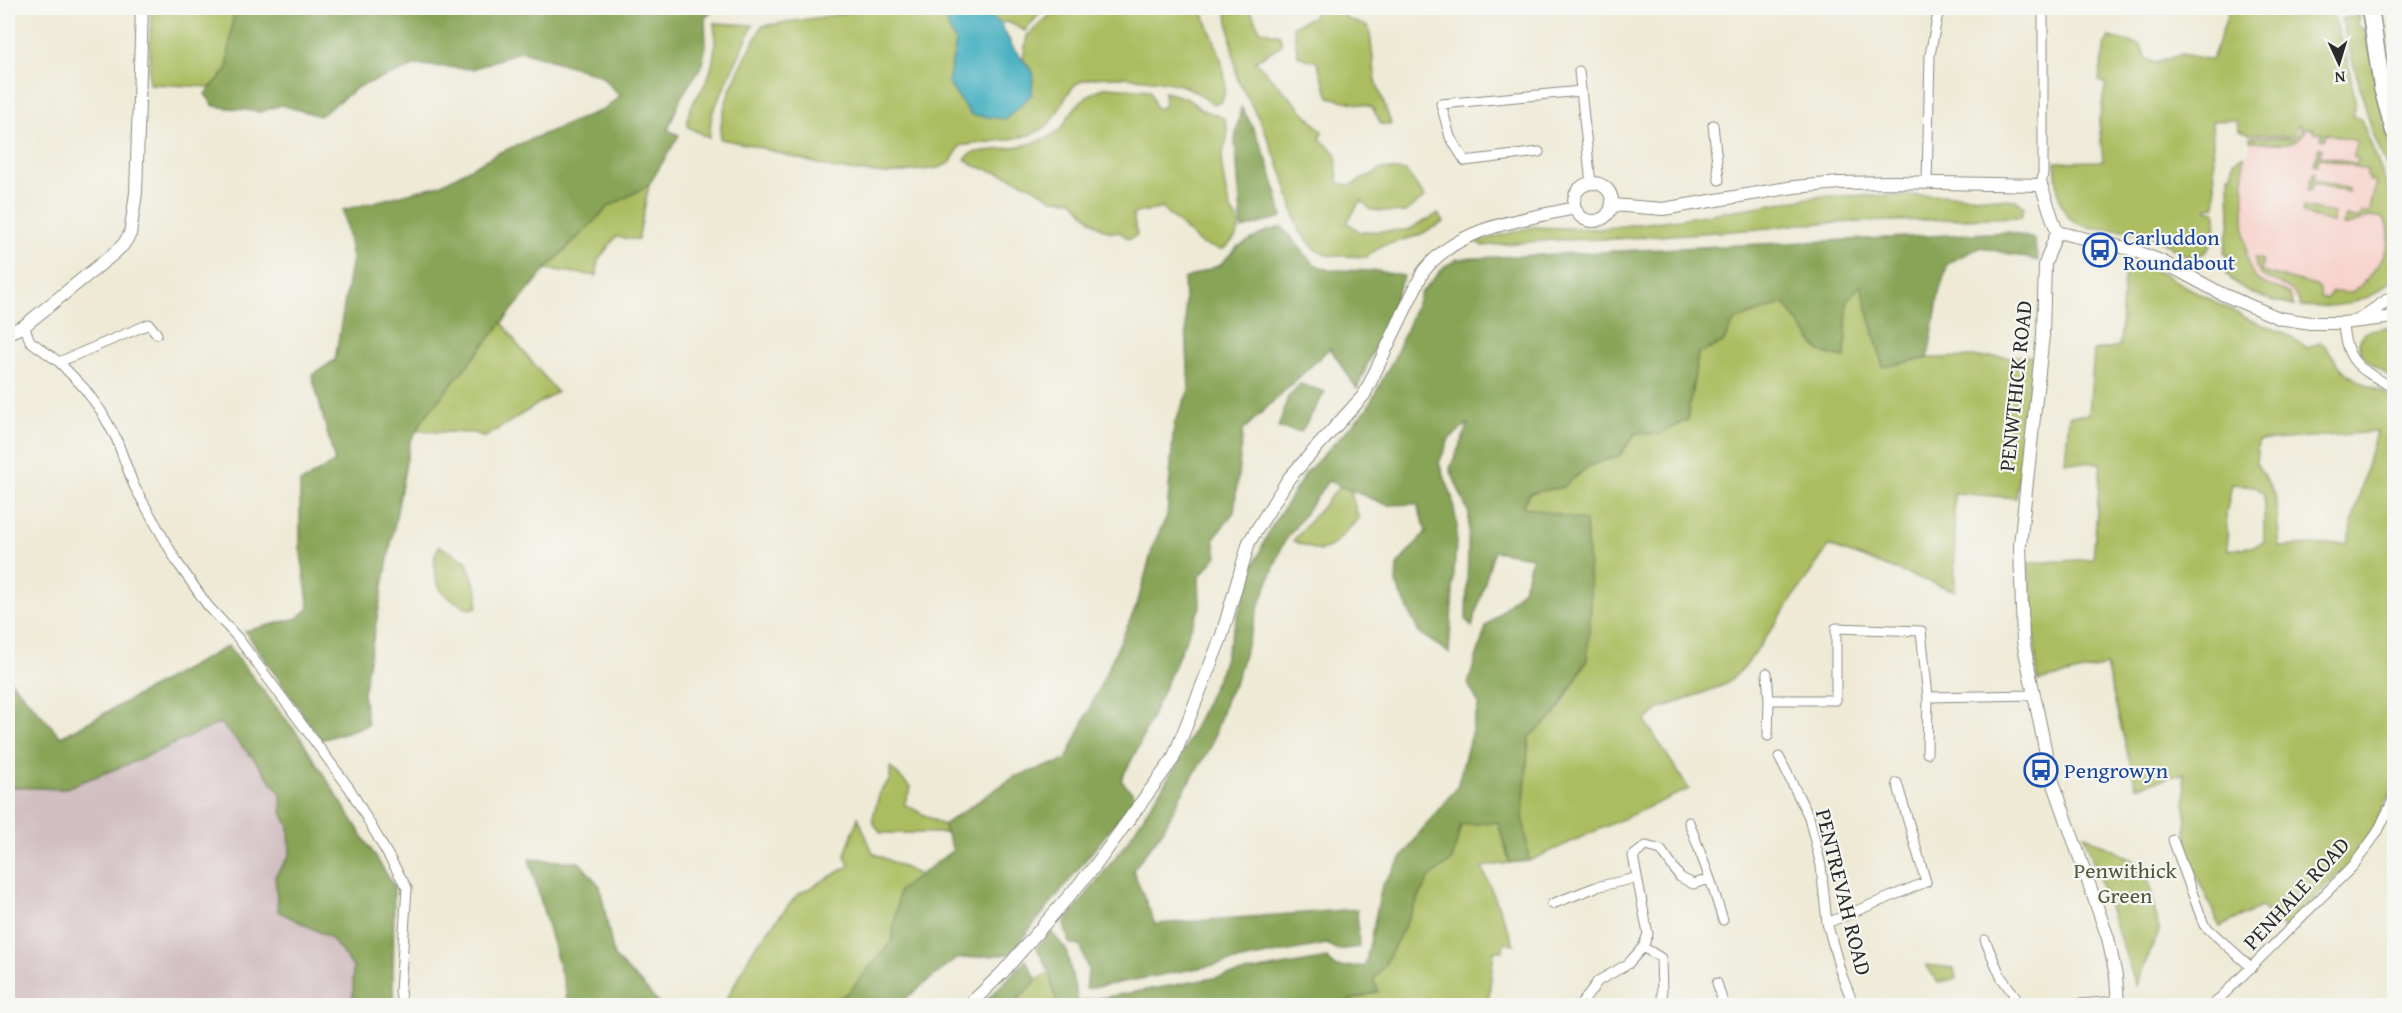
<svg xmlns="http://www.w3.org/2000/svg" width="2402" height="1013" font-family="'Gentium Book Plus',serif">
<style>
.built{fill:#f7d1c9}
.industrial{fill:#d2bfc1}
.green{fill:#abbd60;stroke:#6b7446;stroke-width:1.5;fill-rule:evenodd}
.forest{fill:#88a456;stroke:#5a6840;stroke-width:1.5}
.water{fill:#40adbe;stroke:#366c74;stroke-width:1.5}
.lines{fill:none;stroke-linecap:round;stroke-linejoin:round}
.street-casing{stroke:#8c8a80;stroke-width:11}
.secondary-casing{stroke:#8c8a80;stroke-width:14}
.highway-casing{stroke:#8c8a80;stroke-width:19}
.street{stroke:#fff;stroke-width:9}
.secondary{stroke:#fff;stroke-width:12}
.highway{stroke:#fff;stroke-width:16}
.labels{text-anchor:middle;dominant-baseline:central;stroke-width:4.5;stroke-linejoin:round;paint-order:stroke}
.transit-label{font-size:22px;fill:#164399;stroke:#f6f6f2;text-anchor:start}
.street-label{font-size:22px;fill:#2b2b2b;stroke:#f6f6f2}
.park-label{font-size:22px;fill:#51573b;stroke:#f6f6f2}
</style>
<rect width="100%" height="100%" fill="#f6f6f2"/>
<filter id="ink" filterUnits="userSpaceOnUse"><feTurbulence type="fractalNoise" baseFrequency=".0167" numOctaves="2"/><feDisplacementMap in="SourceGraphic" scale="12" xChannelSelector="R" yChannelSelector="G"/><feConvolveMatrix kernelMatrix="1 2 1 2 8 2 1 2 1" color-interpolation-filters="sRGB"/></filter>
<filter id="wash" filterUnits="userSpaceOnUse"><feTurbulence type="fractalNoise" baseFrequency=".008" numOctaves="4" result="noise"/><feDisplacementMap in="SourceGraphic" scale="24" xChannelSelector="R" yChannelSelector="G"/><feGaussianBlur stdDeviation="1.35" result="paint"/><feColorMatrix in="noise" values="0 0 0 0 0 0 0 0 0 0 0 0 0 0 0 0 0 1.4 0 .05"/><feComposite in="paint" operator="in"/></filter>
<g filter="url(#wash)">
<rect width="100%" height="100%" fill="#eeead6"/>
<path class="built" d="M2298 125 2318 130 2352 125 2394 212V269L2390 278 2328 303 2298 298 2293 300 2263 292 2231 256 2226 254 2231 235 2232 164 2234 161 2249 153 2251 134 2290 136Z"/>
<path class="industrial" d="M228 646 300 737 394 886 393 1005H8V678L61 737Z"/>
<path class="green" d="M151 8H234L227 70 211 87 149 84Z
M865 8H952L947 24 956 43 948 83 1033 72 1023 59 1027 36 1058 8H1200C1210 30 1235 80 1221 102L1213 104C1205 98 1195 90 1186 87 1165 79 1089 70 1074 86 1061 100 1058 120 1041 130 1020 141 983 142 960 146L950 163 939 168 886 174 835 169 751 145 720 139C720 99 743 62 762 26L835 15Z
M980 8H1044L1025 31 1008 22 1000 23Z
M1226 8H1249L1260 30 1280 35 1282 45 1255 61 1322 131 1320 139 1336 153 1338 183 1351 185 1382 169 1406 171 1425 197 1404 213 1371 210 1361 200 1347 222 1360 232 1408 230 1438 214 1444 222 1417 236 1381 246 1367 257 1326 255 1316 250 1299 231 1283 175 1263 127 1237 78Z
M1314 8H1342L1347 19 1369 27 1376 81 1391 124H1381L1372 107 1329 97 1317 62 1298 56 1293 26 1314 16Z
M2230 8H2331L2348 63 2355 101 2353 116 2361 119 2394 203V276C2375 304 2331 309 2300 306 2294 274 2254 290 2255 258L2262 260 2261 272 2316 286 2320 290V298L2326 299 2332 292 2350 293 2357 289C2374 273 2402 239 2382 218 2366 213 2358 226 2343 225L2346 216 2359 219 2361 212 2369 214 2376 183 2369 181 2370 178 2366 177 2368 170 2319 157 2317 165 2314 164 2319 147 2322 148 2320 155 2357 164 2358 159 2353 156 2357 141 2326 133 2324 140 2321 139 2322 132 2315 133 2314 129 2306 127C2299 152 2270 141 2250 141V137L2293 138 2299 134 2302 126 2298 125 2295 134 2290 136 2251 134 2239 130 2236 120 2212 121 2216 206 2207 207 2208 210H2216C2216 226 2216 253 2196 256 2183 258 2172 247 2163 242 2154 237 2142 233 2132 231 2113 227 2080 233 2067 215 2057 202 2057 178 2055 162L2103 161 2099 121 2106 84 2099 81 2105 43 2110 37 2141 45 2146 59 2156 63 2182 54 2212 60Z
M2360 15 2356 24 2367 32 2378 94 2394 162V184L2373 134 2341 19Z
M714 23 753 25 712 114 709 138 688 127C685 110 697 99 705 84 715 64 717 45 714 23Z
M1107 87 1150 90 1155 106 1159 109 1165 105 1164 92 1186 98 1203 110 1224 118C1234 140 1219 148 1222 167 1224 180 1226 200 1232 212 1236 218 1240 221 1239 229 1237 239 1229 244 1222 250L1201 244 1162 208C1152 212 1142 209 1133 215L1137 235 1129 239 1119 232C1099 234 1086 214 1073 200L1053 199 1033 187 1006 175 975 166 965 159 972 153C997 149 1041 147 1061 129 1064 126 1066 121 1068 117 1079 101 1088 93 1107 87Z
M2244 155C2244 177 2241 265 2255 278 2264 287 2279 287 2289 294L2294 306C2273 301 2240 293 2227 274L2226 264 2228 255 2224 253 2230 223 2229 175H2232L2234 161Z
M2313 173H2315L2314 180 2348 189V192L2313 183 2311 190H2308Z
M649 185 638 240 616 237 598 260 597 276 546 269 608 207Z
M1954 195 2016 200 2024 207 2021 217 1799 224 1760 229 1614 239 1553 240 1483 246 1477 242 1532 227 1597 229 1680 219 1822 196Z
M2303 207 2334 213 2332 222 2309 216 2302 212Z
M2125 259 2139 269 2155 270 2248 319 2284 333 2308 348 2321 342C2333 351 2334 364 2348 374 2362 385 2379 389 2394 398V786L2374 827 2347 865 2285 929 2261 907 2220 927 2187 854 2184 773 2136 787 2106 666 2038 681 2028 563 2093 559 2101 463 2065 462 2069 416 2089 414 2094 351 2120 346ZM2376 432 2347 543 2280 547 2275 494 2256 463 2258 441ZM2232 484 2255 486 2264 494V542L2255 546 2228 550 2226 514Z
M1861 285 1883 366 1928 358 2032 356 2016 498 1954 493 1955 591 1829 546 1745 667 1726 684 1660 709 1645 721 1689 789 1529 861 1523 815 1529 736 1555 715 1587 660 1521 506 1531 493 1563 487 1589 466 1620 455 1636 433 1659 434 1687 420 1698 354 1723 343 1734 321 1784 303 1820 352 1845 358 1847 299Z
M502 322 518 345 557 392 484 438 475 433 416 431 424 418Z
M2393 326H2394V379C2383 372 2344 351 2365 333 2371 328 2386 328 2393 326Z
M1340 486 1350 490 1359 518 1333 545 1319 551 1293 541Z
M439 546 466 561 478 593 477 607 469 609C447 597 437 595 435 569 434 559 434 555 439 546Z
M890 767 911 788 904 804 943 825 946 833H881L872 821 880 791 890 780Z
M858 817 873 853 920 875 899 891 892 941 849 992 827 1005 723 1006 754 948 797 895 849 866 845 855Z
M1498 822 1510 863 1482 867 1514 944 1504 942 1503 951H1494L1488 1005 1333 1006 1378 991 1373 980 1384 966 1429 878 1452 860 1461 825Z
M2084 835 2146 867 2159 931 2136 985Z
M1926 965 1954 968 1956 978 1938 983Z
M1049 972 1057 1005 1012 1006 1037 980Z"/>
<path class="forest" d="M234 8H715L705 18 706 45 702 65 681 97 668 130 679 135 649 185 608 207 546 269 424 418 410 442 363 693 368 725 321 740 245 631 298 618 309 608 300 547V483L335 462 312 375 335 360 352 258 343 210 440 185 498 153 604 109 620 96 600 75 521 51 473 69 417 65 358 87 320 116 281 105 260 112 214 106 205 94 227 70Z
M1241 107C1263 142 1274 177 1282 217L1242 229 1235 140Z
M1282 227 1314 264 1328 270 1377 271 1404 276 1357 389 1330 348 1243 430 1234 512 1214 538 1217 556 1199 577 1200 607 1138 748 1121 780 1136 797 1010 954 956 959 897 1005H827L849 992 892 941 899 891 953 850 943 825 1014 777 1066 760 1137 605 1154 543 1167 516 1174 424 1189 390 1184 279 1220 265 1237 247 1267 231Z
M2009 232 2034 239 2038 261 1981 247 1948 263 1939 293 1928 358 1883 367 1861 285 1847 300 1845 358 1820 352 1784 303 1734 321 1723 343 1698 354 1687 420 1659 434 1636 433 1620 455 1589 466 1563 487 1530 493 1522 506 1586 521 1591 605 1587 660 1555 715 1529 737 1523 815 1529 861 1510 863 1498 822 1461 825 1452 860 1429 878 1384 966 1373 980 1379 991 1333 1006 1057 1005 1049 972 1037 948 1050 931 1066 949 1078 1002 1327 958 1335 967 1365 966 1382 886 1421 831 1457 787 1479 704 1468 684 1486 627 1524 588 1532 557 1494 551 1472 627 1466 620 1469 514 1450 469 1469 423 1449 439 1439 463 1452 496 1457 526 1449 653 1419 633 1396 583 1397 565 1426 532 1417 504 1387 505 1328 481 1283 544 1259 606 1236 681 1226 699 1211 747 1181 795 1163 830 1133 870 1155 924 1357 909 1359 947 1337 950 1327 944 1086 989 1088 970 1081 947 1069 943 1064 924 1127 842 1178 763 1221 670 1251 572 1269 531 1306 473 1367 409 1396 354 1421 293 1444 267 1457 259Z
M1300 384 1325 392 1301 432 1278 428 1288 397Z
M228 646 300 737 394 886 393 991 395 1005H353V967L331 938 278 911 275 876 290 855 289 827 282 812 281 794 254 759 220 723 136 761 63 789 8 787V678L61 737Z
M529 859 579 862 600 886 614 957 639 981 660 1005H567L566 991Z
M1026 960 1037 980 1012 1005H982Z"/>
<path class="water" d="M952 8H980L1000 23 1014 49 1033 72 1032 94 1006 119 971 115 948 83 956 43 947 24Z"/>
</g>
<g filter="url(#ink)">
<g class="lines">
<defs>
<path id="street" d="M1579 71 1591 184
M1713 125 1719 180
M1539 152 1465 161 1450 137 1441 104 1581 91
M1927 182 1930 55 1939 8
M2041 185 2043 173V8
M2343 323C2345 364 2362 370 2394 388
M24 326 30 341 59 362 84 388 101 411 116 438 134 486 177 562 208 606 238 638 350 789 407 888 400 991 402 1006
M59 362 149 324 157 334
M1767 673 1769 700
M1768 736 1769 700H1836V628L1921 631 1928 697 2033 695
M1927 753 1928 697
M1779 757 1809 817 1821 866 1827 923 1841 973 1854 1006
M1689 822 1710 879
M2173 840 2204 925 2252 968
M1552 904 1596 887 1636 878
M1827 923 1926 882 1897 783
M1985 940 2001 977 2015 996 2014 1006
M1643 947 1661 958 1662 995 1665 1006
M1717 983 1724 1006
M1580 1006 1598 981 1628 964 1643 947 1648 934 1633 856 1646 846 1661 850 1680 877 1693 884 1710 879 1723 920
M2053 1006 2118 1001
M2212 1006 2353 866 2377 833 2394 798"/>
<path id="secondary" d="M1574 202a19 19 0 1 1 38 0a19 19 0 1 1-38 0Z
M1612 205 1663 209 1794 187 1840 183 1891 182 2041 185 2057 232
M2057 232 2045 264 2043 335 2020 545 2023 641 2050 773 2108 938 2116 976 2118 1006
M2057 232 2130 249 2161 261 2222 294 2279 318 2310 323H2343L2394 317
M2359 320 2394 296
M8 333 24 326 111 256 123 245 130 234 136 193 142 8
M968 1006 1003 972 1095 866 1173 759 1222 635 1249 542 1289 478 1364 395 1423 272C1458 226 1521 220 1575 208"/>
<path id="highway" d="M2370 8 2382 88 2394 131"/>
</defs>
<use href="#street" class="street-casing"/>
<use href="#secondary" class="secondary-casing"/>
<use href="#highway" class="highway-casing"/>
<use href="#street" class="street"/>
<use href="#secondary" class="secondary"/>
<use href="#highway" class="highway"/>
</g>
</g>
<defs>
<symbol id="bus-ring" viewBox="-11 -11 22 22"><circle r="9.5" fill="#f6f6f2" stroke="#1a4fb4" stroke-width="1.5"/><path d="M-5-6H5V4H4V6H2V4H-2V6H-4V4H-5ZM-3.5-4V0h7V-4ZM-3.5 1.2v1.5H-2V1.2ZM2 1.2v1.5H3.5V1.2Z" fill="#1a4fb4"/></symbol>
</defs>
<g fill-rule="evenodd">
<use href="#bus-ring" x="2081" y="231" width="38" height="38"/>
<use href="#bus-ring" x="2022" y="751" width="38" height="38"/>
</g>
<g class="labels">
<g class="transit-label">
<text x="2123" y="237">Carluddon<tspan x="2123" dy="25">Roundabout</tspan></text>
<text x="2064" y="770">Pengrowyn</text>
</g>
<g class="street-label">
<text transform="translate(2015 386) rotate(-84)">PENWTHICK ROAD</text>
<text transform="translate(1844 892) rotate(76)">PENTREVAH ROAD</text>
<text transform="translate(2296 893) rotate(-47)">PENHALE ROAD</text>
</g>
<g class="park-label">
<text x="2125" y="870">Penwithick<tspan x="2125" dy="25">Green</tspan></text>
</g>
</g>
<rect width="2402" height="1013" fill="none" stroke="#f6f6f2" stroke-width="30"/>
<g transform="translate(2339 63) rotate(176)" stroke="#f6f6f2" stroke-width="4.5" paint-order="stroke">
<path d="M0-4.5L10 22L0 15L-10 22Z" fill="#2b2b2b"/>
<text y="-9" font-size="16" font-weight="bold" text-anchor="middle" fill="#2b2b2b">N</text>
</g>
</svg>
